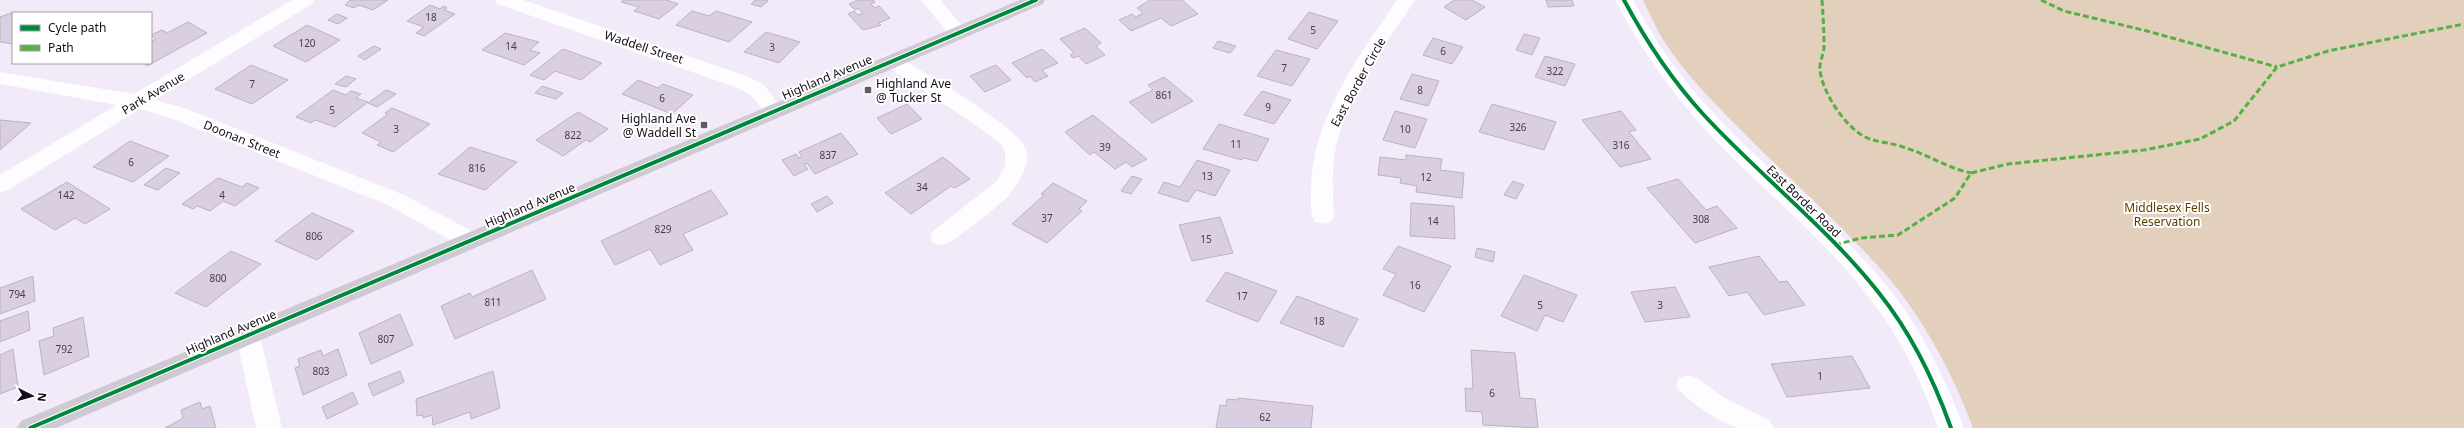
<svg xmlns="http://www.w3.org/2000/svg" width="2464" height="428" font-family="'Noto Sans',sans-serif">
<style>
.green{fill:#e2d0bd}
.building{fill:#dacee2;stroke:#bab4bf}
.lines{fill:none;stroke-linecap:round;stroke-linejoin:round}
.minor{fill:#fdfcfe;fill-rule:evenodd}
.major{fill:#cec9d2;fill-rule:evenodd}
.quiet{stroke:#55b045;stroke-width:3;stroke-dasharray:6 3;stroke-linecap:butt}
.cycleway-casing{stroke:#fff;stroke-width:6}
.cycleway{stroke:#00873e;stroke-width:4}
.poi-dot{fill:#625b66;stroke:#fff;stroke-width:1.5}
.labels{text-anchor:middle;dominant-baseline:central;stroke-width:4;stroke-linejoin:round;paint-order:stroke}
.number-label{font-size:10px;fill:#463e4a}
.street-label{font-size:12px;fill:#140e17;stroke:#fff}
.poi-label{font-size:12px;fill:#140e17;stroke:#fff;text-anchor:start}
.park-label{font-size:12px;fill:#5a4000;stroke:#fff}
</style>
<rect width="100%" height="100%" fill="#f2eaf8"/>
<path class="green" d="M1643 0H2464V428H1973C1952 371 1920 312 1879 267 1835 219 1786 176 1741 130 1713 102 1683 72 1662 38 1655 26 1649 12 1643 0Z"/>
<path class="building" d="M350 0H388L373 10 359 5 354 8 345 5Z
M624 0H667L678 4 659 19 634 11 639 7 621 2Z
M755 0H764L768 1 761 7 751 4Z
M858 0H873L875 2 871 4 875 8 879 6 890 18 879 23 881 25 863 30 848 14 854 11 858 15 863 13 858 8 855 10 849 4Z
M1150 0H1182L1198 14 1171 26 1161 18 1131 31 1119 20 1132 14 1136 17 1143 13 1137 8Z
M1454 0H1472L1485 7 1466 20 1444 7Z
M1546 0H1572L1574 6 1548 7Z
M430 5 440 9 443 6 447 8 444 10 455 14 424 36 416 33 424 27 407 21Z
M692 11 709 16 716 11 752 22 729 42 676 25Z
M1309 12 1338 21 1317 49 1288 39Z
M11 13H13V44L0 42V17Z
M337 14 347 18 338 24 328 20Z
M188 22 207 33 147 66 143 63H151V42L156 39 151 35 162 30 167 33Z
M307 25 340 40 306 62 273 46Z
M1085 28 1101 43 1096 46 1105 55 1086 64 1078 56 1073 58 1070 55 1074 53 1060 39Z
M766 32 800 42 779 63 744 52Z
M505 33 539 42 530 50 540 53 524 65 482 50Z
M1524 34 1540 38 1532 55 1516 50Z
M1433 38 1463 47 1452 64 1423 55Z
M1218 41 1236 46 1230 53 1213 48Z
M374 46 381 49 365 60 358 56Z
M563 49 602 63 581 80 555 71 544 80 530 75Z
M1042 49 1058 63 1042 70 1048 76 1035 82 1030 76 1027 78 1012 63Z
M1276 50 1310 59 1292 86 1257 76Z
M1545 56 1575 64 1565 86 1535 77Z
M251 65 288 80 252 104 215 89Z
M996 65 1011 80 985 92 970 76Z
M1412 74 1439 81 1428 106 1400 99Z
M346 76 356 79 346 87 335 84Z
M1164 77 1193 101 1152 123 1129 102 1153 90 1148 85Z
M638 80 658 88 663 84 693 95 672 114 622 94Z
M542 86 563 93 556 99 535 93Z
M333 90 346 95 351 91 361 94 356 98 368 102 335 127 315 120 311 123 296 117Z
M386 90 396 94 377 107 368 103Z
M1262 91 1291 100 1274 124 1244 115Z
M907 104 922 119 891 134 877 118Z
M1492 104 1556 122 1544 150 1479 132Z
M392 108 430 124 393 152 377 145 381 142 362 133 388 114 385 113Z
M1395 111 1427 119 1415 148 1383 140Z
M1621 111 1636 130 1629 132 1651 159 1620 167 1582 120Z
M578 112 608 129 590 142 586 140 563 156 536 140Z
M1093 115 1147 159 1132 167 1126 162 1115 169 1094 152 1090 155 1065 132Z
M0 120 31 123 0 150Z
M1219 124 1269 139 1257 161 1243 158 1242 160 1203 149Z
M841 133 858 154 815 174 807 163 804 164 808 169 794 176 782 160 796 154 799 158 802 157 799 152Z
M130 141 169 156 133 182 93 167Z
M470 147 517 162 485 190 438 174Z
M1406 155 1442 159 1440 170 1464 173 1462 198 1416 192 1417 186 1400 183 1401 178 1378 175 1380 157 1406 160Z
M943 157 970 179 955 188 951 186 911 214 885 193Z
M1197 160 1230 170 1215 196 1196 190 1188 202 1158 193 1164 182 1180 187Z
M166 168 180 173 158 190 144 185Z
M1132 176 1142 179 1131 194 1121 191Z
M218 178 242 187 247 183 259 188 235 206 223 201 210 211 197 206 193 209 182 204Z
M1678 179 1706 210 1717 206 1737 228 1695 243 1647 188Z
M1513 181 1524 185 1516 199 1504 195Z
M67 182 110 209 85 224 75 218 55 230 21 209Z
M1053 183 1087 201 1079 209 1082 211 1047 243 1012 224 1044 195 1041 194Z
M711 190 728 214 683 234 693 250 660 265 650 249 615 265 601 241Z
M827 196 833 203 817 212 811 204Z
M1411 203 1454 206 1455 239 1410 236Z
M312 213 354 231 317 260 275 241Z
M1220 217 1233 253 1192 261 1179 225Z
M1398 246 1451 266 1424 312 1383 295 1396 274 1383 269Z
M1477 248 1495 252 1493 262 1475 257Z
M231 251 261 264 206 307 175 293Z
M1759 256 1779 282 1787 281 1805 305 1764 315 1747 292 1729 296 1709 267Z
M532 270 546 299 455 339 441 306 470 293 472 297Z
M1226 272 1277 291 1258 322 1206 301Z
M1524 275 1577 295 1563 322 1545 315 1537 331 1501 316Z
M33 276 35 301 0 314V288Z
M1675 287 1690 317 1645 322 1631 292Z
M1297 296 1358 319 1343 347 1280 323Z
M28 311 30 330 0 342V321Z
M400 314 413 345 371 364 359 333Z
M83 317 89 356 44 375 39 341 54 336 53 328Z
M13 349 18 387 0 394V355Z
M338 349 347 375 303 395 295 368 300 366 298 359 321 350 323 356Z
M1471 350 1515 353 1520 398 1535 399 1538 428 1483 425 1482 412 1466 411 1465 388 1473 389Z
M1852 356 1870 388 1787 397 1771 364Z
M400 371 404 382 373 396 368 384Z
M493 371 500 408 471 419 470 412 433 425 432 415 423 418V415L417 416 416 399Z
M353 392 358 404 327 419 322 407Z
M1238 398 1313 406 1311 428H1216L1220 405 1226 406 1227 399 1238 400Z
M200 402 202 409 210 406 216 428H165L183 418 181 410Z"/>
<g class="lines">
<path class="minor" d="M292 0H314L312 4 155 100 187 109 404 195 479 235 482 241 479 247 471 249 463 247 388 205 173 119 140 109 8 190 0 193V175L117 105 0 84V72L134 94Z
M495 0H523L749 77 764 85 784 111 781 116C763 121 762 104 749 94 745 91 740 89 735 87L497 4Z
M921 0H940L965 29 968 33 965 37 958 39 951 37Z
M1397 0H1415C1384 47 1343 100 1334 158 1332 177 1333 197 1334 216L1331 222 1323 224 1315 222C1310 213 1311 202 1311 192 1311 119 1358 58 1397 0Z
M1615 0H1633C1648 26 1662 51 1680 74 1741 152 1824 209 1886 285 1921 328 1945 377 1964 428H1938C1922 382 1901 339 1871 300 1820 232 1750 181 1694 117 1663 81 1637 42 1615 0Z
M890 54 897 56C921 71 1023 128 1027 152 1029 166 1020 180 1012 191 1003 205 964 231 949 243L941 245 933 243 930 237 933 231 996 182 1005 166V151L1001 144 967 119 883 64 880 60 883 56Z
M248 327 256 329 260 336 282 428H256L236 336 240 329Z
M1688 375 1697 378 1723 397 1770 421 1774 428C1762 428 1750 428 1739 428 1725 426 1682 398 1676 385L1679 378Z"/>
<path class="major" d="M1020 0H1045L1043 4 56 428H17L21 421Z"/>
<path class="quiet" d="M1822 0C1823 15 1824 31 1824 46 1824 54 1819 62 1820 70 1822 93 1848 132 1870 139 1882 143 1894 143 1906 148 1928 155 1948 168 1971 173
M2041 0 2064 11 2147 31 2277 67
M1835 245 1861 238 1898 235 1955 198 1971 173 2008 164 2144 150 2200 139 2234 121 2277 67 2328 51 2464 24"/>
<defs>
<path id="cycleway" d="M1624 0C1646 41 1671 79 1703 114 1759 175 1827 227 1879 293 1911 333 1934 380 1951 428
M30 428 1036 0"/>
</defs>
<use href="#cycleway" class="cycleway-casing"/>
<use href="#cycleway" class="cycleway"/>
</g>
<g class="poi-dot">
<rect x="864" y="86" width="8" height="8" rx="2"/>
<rect x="700" y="121" width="8" height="8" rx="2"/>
</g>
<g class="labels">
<g class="number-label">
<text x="431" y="17">18</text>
<text x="1313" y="30">5</text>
<text x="307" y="43">120</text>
<text x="511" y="46">14</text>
<text x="772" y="47">3</text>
<text x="1443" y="51">6</text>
<text x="1284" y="68">7</text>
<text x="1555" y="71">322</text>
<text x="252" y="84">7</text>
<text x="1420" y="90">8</text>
<text x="1164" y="95">861</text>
<text x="662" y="98">6</text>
<text x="1268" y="107">9</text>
<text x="332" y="110">5</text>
<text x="1518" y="127">326</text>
<text x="396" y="129">3</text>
<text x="1405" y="129">10</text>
<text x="573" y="135">822</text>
<text x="1236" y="144">11</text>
<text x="1621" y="145">316</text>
<text x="1105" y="147">39</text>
<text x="828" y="155">837</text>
<text x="131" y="162">6</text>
<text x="477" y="168">816</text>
<text x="1207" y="176">13</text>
<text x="1426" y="177">12</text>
<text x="922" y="187">34</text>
<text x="66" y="195">142</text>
<text x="222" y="195">4</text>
<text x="1047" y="218">37</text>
<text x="1701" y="219">308</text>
<text x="1433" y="221">14</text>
<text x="663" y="229">829</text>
<text x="314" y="236">806</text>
<text x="1206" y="239">15</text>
<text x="218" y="278">800</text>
<text x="1415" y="285">16</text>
<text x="17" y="294">794</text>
<text x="1242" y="296">17</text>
<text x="493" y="302">811</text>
<text x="1540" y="305">5</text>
<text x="1660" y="305">3</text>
<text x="1319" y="321">18</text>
<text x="386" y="339">807</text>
<text x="64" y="349">792</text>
<text x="321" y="371">803</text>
<text x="1820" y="376">1</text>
<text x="1492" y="393">6</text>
<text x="1265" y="417">62</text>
</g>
<g class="street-label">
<text transform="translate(644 47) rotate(18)">Waddell Street</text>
<text transform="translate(827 77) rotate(-23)">Highland Avenue</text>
<text transform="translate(1358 82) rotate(-61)">East Border Circle</text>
<text transform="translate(153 93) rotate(-31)">Park Avenue</text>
<text transform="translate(242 139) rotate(22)">Doonan Street</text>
<text transform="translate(1804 201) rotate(44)">East Border Road</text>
<text transform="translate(530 205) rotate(-23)">Highland Avenue</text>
<text transform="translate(231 332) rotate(-23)">Highland Avenue</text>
</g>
<g class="poi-label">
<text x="876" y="83">Highland Ave<tspan x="876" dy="14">@ Tucker St</tspan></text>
<text x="696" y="118" text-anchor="end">Highland Ave<tspan x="696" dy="14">@ Waddell St</tspan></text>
</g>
<g class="park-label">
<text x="2167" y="207">Middlesex Fells<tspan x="2167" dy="14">Reservation</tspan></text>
</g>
</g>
<rect x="12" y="12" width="140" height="52" fill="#ffffff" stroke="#a19fa2"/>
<rect x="20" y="25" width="20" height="6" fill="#00873e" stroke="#a19fa2"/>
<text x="48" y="32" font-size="12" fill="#140e17">Cycle path</text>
<rect x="20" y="45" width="20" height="6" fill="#55b045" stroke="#a19fa2"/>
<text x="48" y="52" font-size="12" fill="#140e17">Path</text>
<g transform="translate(32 396) rotate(96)" stroke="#ffffff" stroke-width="3" paint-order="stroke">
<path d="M0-3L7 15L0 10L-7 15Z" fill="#140e17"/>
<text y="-6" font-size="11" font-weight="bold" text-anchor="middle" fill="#140e17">N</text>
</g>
</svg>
